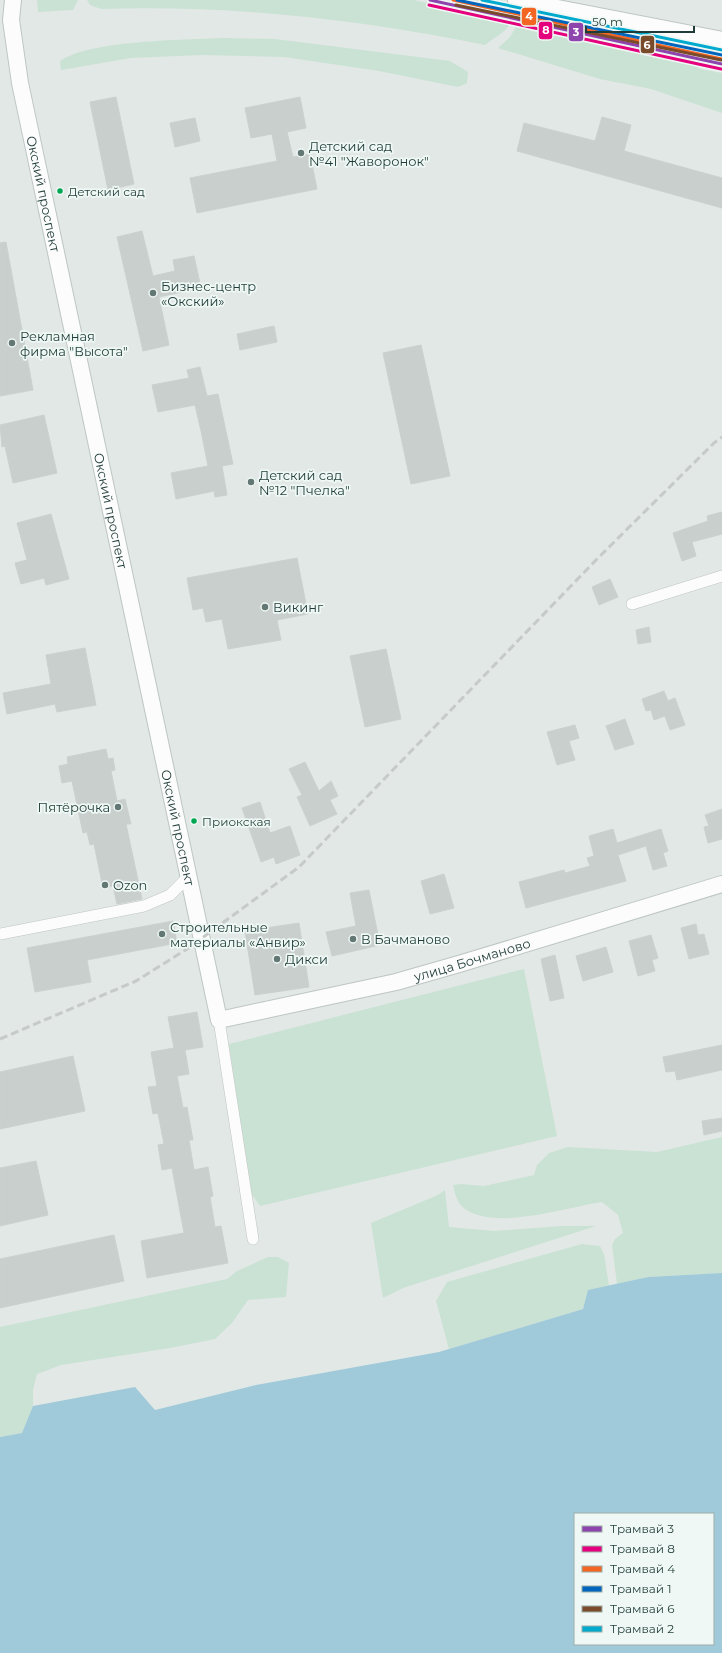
<svg xmlns="http://www.w3.org/2000/svg" width="722" height="1653" font-family="Montserrat,sans-serif">
<style>
.green{fill:#cae2d4}
.water{fill:#a0cad9;fill-rule:evenodd}
.building{fill:#c9cfcd;stroke:#cbd1cf}
.lines{fill:none;stroke-linecap:round;stroke-linejoin:round}
.street-casing{stroke:#bfc5c3;stroke-width:12}
.secondary-casing{stroke:#bdc6c3;stroke-width:18}
.street{stroke:#fbfcfb;stroke-width:11}
.secondary{stroke:#fbfcfb;stroke-width:16}
.rail{stroke:#c6cac9;stroke-width:3;stroke-dasharray:8 4;stroke-linecap:butt}
.tram-1-casing{stroke:#eff8f4;stroke-width:6}
.tram-2-casing{stroke:#eff8f4;stroke-width:6}
.tram-3-casing{stroke:#eff8f4;stroke-width:6}
.tram-4-casing{stroke:#eff8f4;stroke-width:6}
.tram-5-casing{stroke:#eff8f4;stroke-width:6}
.tram-6-casing{stroke:#eff8f4;stroke-width:6}
.tram-1{stroke:#8e44ad;stroke-width:3}
.tram-2{stroke:#e5007d;stroke-width:3}
.tram-3{stroke:#f26522;stroke-width:3}
.tram-4{stroke:#0065bd;stroke-width:3}
.tram-5{stroke:#7a4b2a;stroke-width:3}
.tram-6{stroke:#00a9ce;stroke-width:3}
.poi-dot{fill:#637875;stroke:#eff8f4;stroke-width:1.5}
.bus-dot{fill:#00a651;stroke:#eff8f4;stroke-width:1.5}
.labels{text-anchor:middle;dominant-baseline:central;stroke-width:3.5;stroke-linejoin:round;paint-order:stroke}
.bus-label{font-size:12px;fill:#1f3c38;stroke:#eff8f4;text-anchor:start}
.poi-label{font-size:13px;fill:#1f3c38;stroke:#eff8f4;text-anchor:start}
.street-label{font-size:13px;fill:#1f3c38;stroke:#eff8f4}
.line-badge{stroke:#eff8f4;stroke-width:1.5}
.badge-label{font-size:11px;text-anchor:middle;font-weight:bold;fill:#fff}
</style>
<rect width="100%" height="100%" fill="#e2e8e6"/>
<path class="green" d="M37 0H78L73 10 38 12Z
M87 0H414L511 21C507 33 494 37 485 45 358 19 230 5 101 9L90 5Z
M516 27 618 49 659 53 684 58 700 69 722 73V113L651 89 600 79 498 48 510 37Z
M223 38 275 39 450 61 468 72 467 83 458 87 379 71 284 57 202 55 131 58 61 70 60 61C91 40 183 40 223 38Z
M524 969 557 1136 260 1206 251 1193 229 1044Z
M722 1137V1273L648 1277 617 1284 612 1245 615 1239 623 1233 618 1215 602 1202C567 1207 496 1231 465 1209 457 1203 455 1194 453 1185L461 1184 484 1186 534 1175 537 1165 549 1153 568 1147 657 1152Z
M445 1190 449 1227 494 1231 561 1226H596L403 1288 383 1298 371 1223 438 1195Z
M582 1244 600 1246 604 1254 609 1286 589 1290 583 1309 449 1349 436 1301 447 1282Z
M268 1257H278L289 1263 286 1297 248 1300 232 1323 215 1339 170 1348 61 1365 37 1374 33 1390V1406L22 1433 0 1437V1327L227 1279 237 1271Z"/>
<path class="water" d="M722 1273V1653H0V1437L22 1433 33 1406 135 1387 155 1410 256 1385 439 1352 583 1309 588 1290 648 1277ZM575 1514H713V1644H575Z"/>
<path class="building" d="M116 97 134 184 108 190 90 102Z
M300 97 306 128 287 132 293 157 310 154 317 189 197 213 190 178 277 161 272 134 251 138 245 108Z
M602 117 631 125 624 151 722 178V208L517 151 524 123 595 141Z
M195 118 200 141 175 147 170 123Z
M142 231 153 276 175 271 173 260 194 256 201 288 159 297 169 345 143 351 117 237Z
M6 242 33 390 0 396V243Z
M274 326 277 342 240 350 237 334Z
M421 345 450 476 411 484 383 353Z
M200 367 207 396 218 394 233 464 222 466 227 495 215 497 214 491 176 499 171 473 208 466 201 431 195 405 158 412 152 385 189 378 187 370Z
M44 415 57 473 13 483 5 446 2 447 0 425Z
M722 512V534L692 542 696 556 682 561 673 533 708 521 707 516Z
M51 514 69 579 46 585 44 578 21 584 15 563 27 560 17 523Z
M297 558 308 614 277 620 281 640 228 649 222 619 206 622 203 608 193 610 187 578Z
M610 579 618 597 599 605 592 587Z
M649 627 651 642 638 644 636 630Z
M85 648 96 705 57 712 55 704 7 714 3 693 51 684 46 655Z
M386 649 401 719 365 727 350 656Z
M664 691 668 701 675 698 685 725 670 730 665 716 654 720 651 710 646 711 642 699Z
M625 719 634 744 615 750 606 726Z
M575 725 579 738 569 741 575 760 557 765 547 732Z
M106 749 108 759 113 758 115 770 111 771 117 801 125 799 131 824H126L142 899 117 904 113 886 103 888 94 844 90 845 87 832 83 833 72 781 62 783 59 766 68 764 67 757Z
M305 762 319 791 331 781 338 796 330 800 337 814 310 826 297 797 302 795 289 769Z
M260 802 270 833 290 826 300 855 276 864 274 857 261 862 242 808Z
M722 809V839L708 843 704 827 709 826 705 815Z
M613 829 617 843 661 829 668 851 663 853 667 866 653 870 646 846 618 855 626 881 526 908 519 882 564 870 565 873 590 866 587 858 594 856 589 836Z
M444 874 454 908 430 914 421 881Z
M369 890 380 945 332 956 326 932 356 926 350 893Z
M173 921 177 943 87 960 91 982 35 992 27 948Z
M299 923 309 987 255 995 245 931Z
M696 924 698 935 704 934 709 954 689 959 681 928Z
M651 935 658 958 652 960 655 971 638 976 629 941Z
M606 947 613 972 583 981 576 956Z
M555 955 564 998 550 1001 541 959Z
M197 1012 203 1047 185 1050 189 1074 177 1076 183 1108 187 1107 193 1140H189L194 1170 208 1167 213 1196 210 1197 215 1227 221 1226 228 1263 147 1278 141 1241 184 1233 172 1168 162 1170 158 1145 164 1144 158 1113 153 1114 148 1087 157 1086 151 1052 174 1048 168 1017Z
M722 1045V1070L677 1080 675 1071 666 1072 663 1057Z
M73 1056 85 1111 0 1129V1072Z
M722 1118V1131L704 1135 702 1121Z
M36 1161 48 1215 0 1226V1168Z
M114 1235 124 1281 0 1308V1259Z"/>
<g class="lines">
<defs>
<path id="street" d="M632 604 722 576
M0 934 144 906 170 895 188 877
M219 1020 253 1239"/>
<g id="secondary">
<path id="s1" d="M13 0 11 20 20 83 219 1020 396 982 459 964 722 884"/>
<path d="M516 0 722 40"/>
</g>
</defs>
<use href="#street" class="street-casing"/>
<use href="#secondary" class="secondary-casing"/>
<use href="#street" class="street"/>
<use href="#secondary" class="secondary"/>
<path class="rail" d="M0 1039 136 981 187 949 299 867 597 559 714 443 722 437"/>
<defs>
<path id="tram-1" d="M430 0 722 64"/>
<path id="tram-2" d="M429 5 721 69"/>
<path id="tram-3" d="M453 0 722 59"/>
<path id="tram-4" d="M457 0 722 55"/>
<path id="tram-5" d="M456 5 721 60"/>
<path id="tram-6" d="M482 0 722 50"/>
</defs>
<use href="#tram-1" class="tram-1-casing"/>
<use href="#tram-2" class="tram-2-casing"/>
<use href="#tram-3" class="tram-3-casing"/>
<use href="#tram-4" class="tram-4-casing"/>
<use href="#tram-5" class="tram-5-casing"/>
<use href="#tram-6" class="tram-6-casing"/>
<use href="#tram-1" class="tram-1"/>
<use href="#tram-2" class="tram-2"/>
<use href="#tram-3" class="tram-3"/>
<use href="#tram-4" class="tram-4"/>
<use href="#tram-5" class="tram-5"/>
<use href="#tram-6" class="tram-6"/>
</g>
<g class="poi-dot">
<circle cx="301" cy="153" r="4"/>
<circle cx="153" cy="293" r="4"/>
<circle cx="12" cy="343" r="4"/>
<circle cx="251" cy="482" r="4"/>
<circle cx="265" cy="607" r="4"/>
<circle cx="118" cy="807" r="4"/>
<circle cx="105" cy="885" r="4"/>
<circle cx="162" cy="934" r="4"/>
<circle cx="353" cy="939" r="4"/>
<circle cx="277" cy="959" r="4"/>
</g>
<g class="bus-dot">
<circle cx="60" cy="191" r="3.5"/>
<circle cx="194" cy="821" r="3.5"/>
</g>
<g class="labels">
<g class="bus-label">
<text x="68" y="191">Детский сад</text>
<text x="202" y="821">Приокская</text>
</g>
<g class="poi-label">
<text x="309" y="146">Детский сад<tspan x="309" dy="15">№41 "Жаворонок"</tspan></text>
<text x="161" y="286">Бизнес-центр<tspan x="161" dy="15">«Окский»</tspan></text>
<text x="20" y="336">Рекламная<tspan x="20" dy="15">фирма "Высота"</tspan></text>
<text x="259" y="475">Детский сад<tspan x="259" dy="15">№12 "Пчелка"</tspan></text>
<text x="273" y="607">Викинг</text>
<text x="110" y="807" text-anchor="end">Пятёрочка</text>
<text x="113" y="885">Ozon</text>
<text x="170" y="927">Строительные<tspan x="170" dy="15">материалы «Анвир»</tspan></text>
<text x="361" y="939">В Бачманово</text>
<text x="285" y="959">Дикси</text>
</g>
<g class="street-label">
<text stroke="none"><textPath href="#s1" startOffset="197">Окский проспект</textPath></text>
<text stroke="none"><textPath href="#s1" startOffset="521">Окский проспект</textPath></text>
<text stroke="none"><textPath href="#s1" startOffset="845">Окский проспект</textPath></text>
<text stroke="none"><textPath href="#s1" startOffset="1302">улица Бочманово</textPath></text>
</g>
</g>
<g class="line-badge">
<rect x="521" y="7" width="16" height="19" rx="4" fill="#f26522"/>
<rect x="538" y="21" width="15" height="19" rx="4" fill="#e5007d"/>
<rect x="568" y="22" width="16" height="20" rx="4" fill="#8e44ad"/>
<rect x="640" y="35" width="15" height="19" rx="4" fill="#7a4b2a"/>
</g>
<g class="badge-label">
<text x="529" y="20">4</text>
<text x="546" y="34">8</text>
<text x="576" y="36">3</text>
<text x="647" y="49">6</text>
</g>
<rect x="574" y="1513" width="140" height="132" fill="#eff8f4" stroke="#9cada9"/>
<rect x="582" y="1526" width="20" height="6" fill="#8e44ad" stroke="#9cada9"/>
<text x="610" y="1533" font-size="12" fill="#1f3c38">Трамвай 3</text>
<rect x="582" y="1546" width="20" height="6" fill="#e5007d" stroke="#9cada9"/>
<text x="610" y="1553" font-size="12" fill="#1f3c38">Трамвай 8</text>
<rect x="582" y="1566" width="20" height="6" fill="#f26522" stroke="#9cada9"/>
<text x="610" y="1573" font-size="12" fill="#1f3c38">Трамвай 4</text>
<rect x="582" y="1586" width="20" height="6" fill="#0065bd" stroke="#9cada9"/>
<text x="610" y="1593" font-size="12" fill="#1f3c38">Трамвай 1</text>
<rect x="582" y="1606" width="20" height="6" fill="#7a4b2a" stroke="#9cada9"/>
<text x="610" y="1613" font-size="12" fill="#1f3c38">Трамвай 6</text>
<rect x="582" y="1626" width="20" height="6" fill="#00a9ce" stroke="#9cada9"/>
<text x="610" y="1633" font-size="12" fill="#1f3c38">Трамвай 2</text>
<path d="M586 26v6h108v-6" fill="none" stroke="#1f3c38" stroke-width="2"/>
<text x="592" y="26" font-size="12" fill="#1f3c38" stroke="#eff8f4" stroke-width="3" paint-order="stroke">50 m</text>
</svg>
